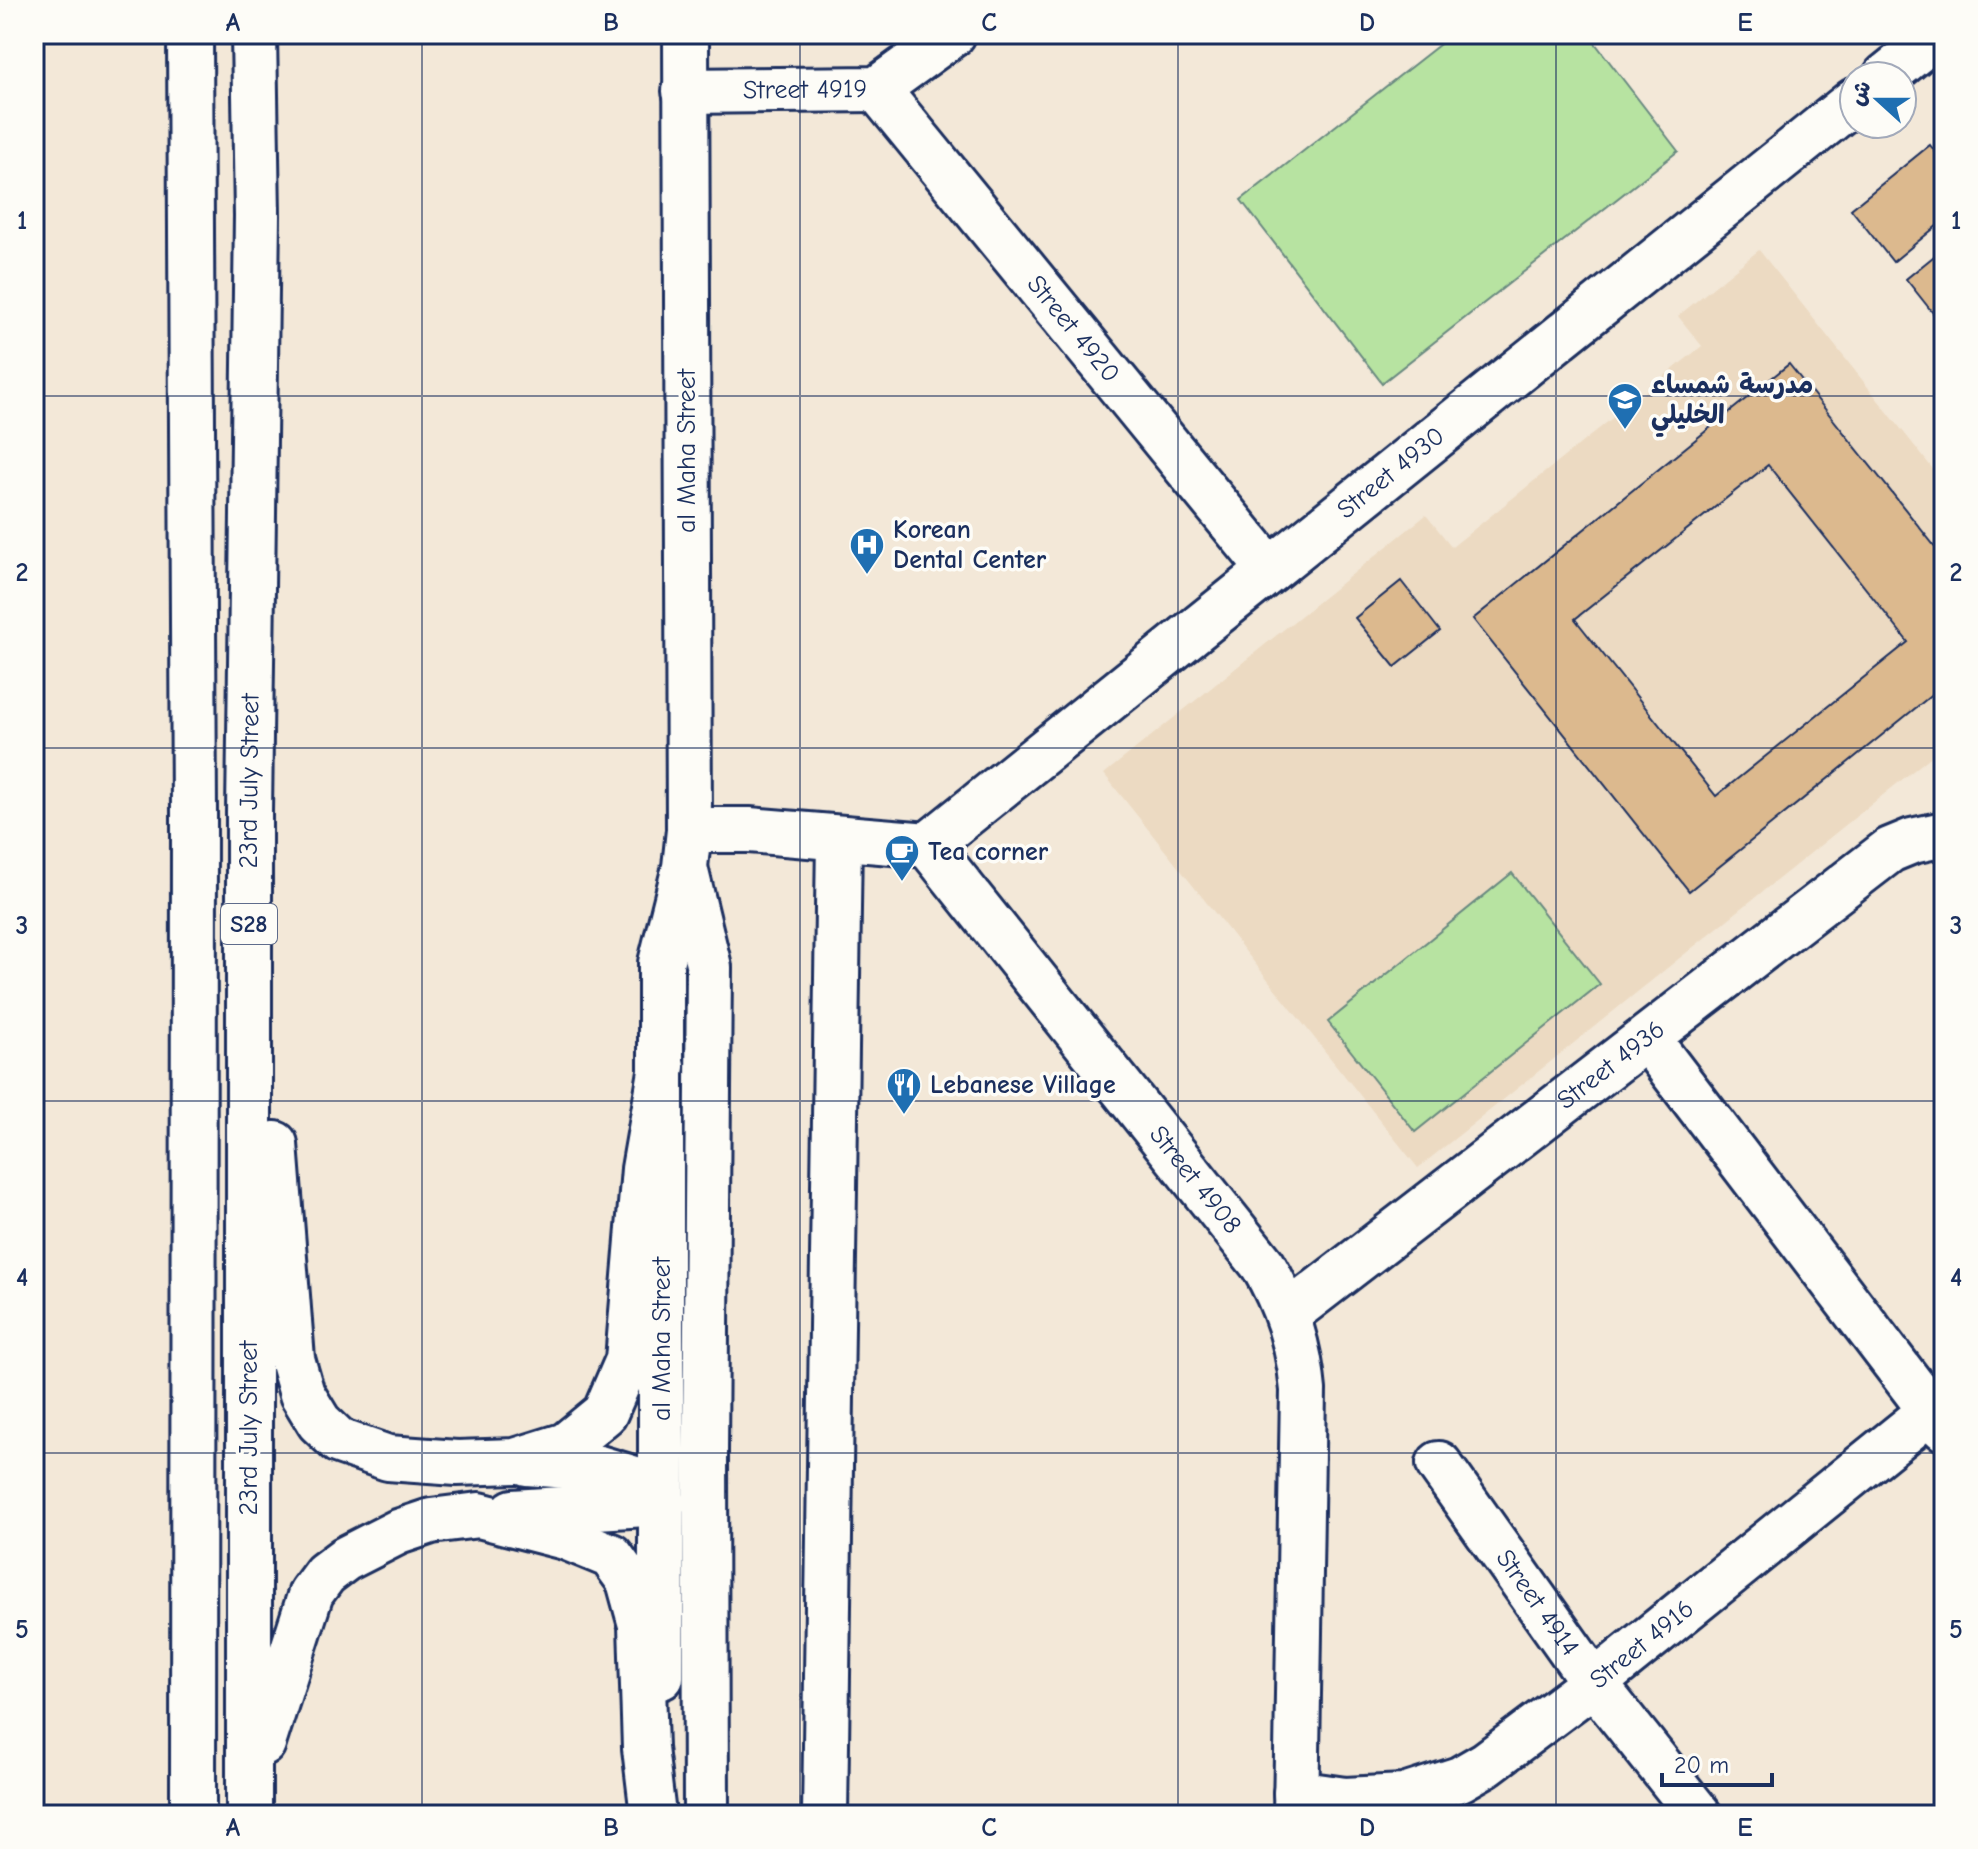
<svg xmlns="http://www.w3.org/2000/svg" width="1978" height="1849" font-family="'Comic Neue','Playpen Sans Arabic',sans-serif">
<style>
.built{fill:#ecdac2}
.green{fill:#b7e3a1;stroke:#698980;stroke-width:2}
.building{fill:#dcb98e;stroke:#1b2f5e;stroke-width:2;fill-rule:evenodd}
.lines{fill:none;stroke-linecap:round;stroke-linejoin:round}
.minor-casing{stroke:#1b2f5e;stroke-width:50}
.major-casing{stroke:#1b2f5e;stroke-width:50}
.minor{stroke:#fdfcf7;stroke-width:44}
.major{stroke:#fdfcf7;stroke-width:44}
.grid{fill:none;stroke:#1b2f5e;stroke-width:2;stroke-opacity:0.55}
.labels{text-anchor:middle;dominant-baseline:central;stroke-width:7;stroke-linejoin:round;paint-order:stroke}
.shield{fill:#fdfcf7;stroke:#5f6c8c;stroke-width:2}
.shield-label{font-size:24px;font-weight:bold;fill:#1b2f5e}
.street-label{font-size:26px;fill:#1b2f5e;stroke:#fdfcf7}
.poi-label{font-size:26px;font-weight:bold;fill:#1b2f5e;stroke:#fdfcf7;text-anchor:start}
.neatline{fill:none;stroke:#1b2f5e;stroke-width:3}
.grid-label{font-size:26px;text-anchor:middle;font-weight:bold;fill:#1b2f5e}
</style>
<rect width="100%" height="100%" fill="#f3e8d8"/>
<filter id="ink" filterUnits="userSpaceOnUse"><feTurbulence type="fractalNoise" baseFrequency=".0125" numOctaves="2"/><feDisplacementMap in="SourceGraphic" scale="16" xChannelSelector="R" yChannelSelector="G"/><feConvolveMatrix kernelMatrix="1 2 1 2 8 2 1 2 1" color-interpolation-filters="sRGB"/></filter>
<g filter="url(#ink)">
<path class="built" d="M1759 250 1944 483V746L1418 1168 1104 774 1426 515 1452 547 1702 346 1678 316Z"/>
<path class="green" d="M1453 34H1588L1678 151 1382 383 1241 200Z
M1512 873 1600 984 1415 1132 1328 1022Z"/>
<path class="building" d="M1930 145 1944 163V220L1893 262 1851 209Z
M1944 248V327L1906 279Z
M1789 364 1944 558V685L1689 891 1473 619ZM1768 465 1908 642 1716 796 1575 619Z
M1401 581 1440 631 1395 667 1355 618Z"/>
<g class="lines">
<defs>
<g id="minor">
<path d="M1886 76 1938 34"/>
<path id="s1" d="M877 89 1270 570"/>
<path id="s2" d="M685 91 877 89 953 34"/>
<path id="s3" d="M689 830H749L928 845 1263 1265C1286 1304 1299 1344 1303 1390L1296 1815"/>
<path id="s4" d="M928 845 1854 101"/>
<path d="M686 872 709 967 705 1451 706 1815"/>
<path d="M1647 1038 1931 1411"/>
<path id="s5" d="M1288 1314 1890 850 1912 841 1944 834"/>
<path id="s6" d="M1439 1464 1594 1683 1699 1815"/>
<path d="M661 1677V963L685 867 689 830 686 34"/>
<path id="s7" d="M1296 1793 1345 1800 1404 1797 1460 1779 1486 1764 1594 1683 1931 1411 1944 1428"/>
<path d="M825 1815 839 839"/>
</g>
<g id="major">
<path d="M190 34 194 815 193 1815"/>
<path d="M275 1144 292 1359 302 1394 319 1422 339 1441 388 1458 457 1463 515 1461 566 1445 605 1413 628 1360 644 1169 662 1066"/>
<path d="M527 1463 599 1468 635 1479 663 1503"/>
<path d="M513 1512 663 1503"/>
<path d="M263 1743 311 1593 325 1574 345 1559 398 1532 431 1521 479 1515 565 1537 611 1556 629 1581 641 1625 645 1748 653 1815"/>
<path id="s8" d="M249 1815V812L257 216 254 34"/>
</g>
</defs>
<use href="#minor" class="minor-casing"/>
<use href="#major" class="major-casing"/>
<use href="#minor" class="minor"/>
<use href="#major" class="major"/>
</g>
</g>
<path class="grid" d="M422 34V1815M800 34V1815M1178 34V1815M1556 34V1815M34 396H1944M34 748H1944M34 1101H1944M34 1453H1944"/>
<defs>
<symbol id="school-pin" viewBox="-11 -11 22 30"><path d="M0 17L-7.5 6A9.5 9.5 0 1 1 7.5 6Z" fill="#1f6fb2" stroke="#fdfcf7"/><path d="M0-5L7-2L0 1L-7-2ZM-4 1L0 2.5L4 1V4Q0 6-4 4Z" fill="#fff"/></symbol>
<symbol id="hospital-pin" viewBox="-11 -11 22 30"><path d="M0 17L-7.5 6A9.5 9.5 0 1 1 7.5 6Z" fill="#1f6fb2" stroke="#fdfcf7"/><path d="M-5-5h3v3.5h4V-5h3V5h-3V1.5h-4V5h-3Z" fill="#fff"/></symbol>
<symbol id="cafe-pin" viewBox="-11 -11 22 30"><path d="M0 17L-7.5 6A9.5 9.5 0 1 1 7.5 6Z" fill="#1f6fb2" stroke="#fdfcf7"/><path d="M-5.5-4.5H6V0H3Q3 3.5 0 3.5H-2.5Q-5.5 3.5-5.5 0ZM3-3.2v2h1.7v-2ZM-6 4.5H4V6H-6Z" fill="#fff"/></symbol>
<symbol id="restaurant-pin" viewBox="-11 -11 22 30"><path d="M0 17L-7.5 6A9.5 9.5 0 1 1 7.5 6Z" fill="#1f6fb2" stroke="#fdfcf7"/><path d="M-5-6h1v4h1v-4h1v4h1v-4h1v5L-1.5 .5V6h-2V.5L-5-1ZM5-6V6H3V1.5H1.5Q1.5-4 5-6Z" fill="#fff"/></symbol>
</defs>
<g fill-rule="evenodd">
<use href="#school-pin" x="1605" y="380" width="40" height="54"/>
<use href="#hospital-pin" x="847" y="525" width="40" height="54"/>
<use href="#cafe-pin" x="882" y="832" width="40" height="54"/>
<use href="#restaurant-pin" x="884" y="1065" width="40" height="54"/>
</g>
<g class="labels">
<rect class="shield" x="221" y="904" width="56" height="40" rx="6"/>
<g class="shield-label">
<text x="249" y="924">S28</text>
</g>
<g class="street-label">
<text stroke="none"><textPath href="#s2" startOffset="120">Street 4919</textPath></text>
<text stroke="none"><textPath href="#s1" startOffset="310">Street 4920</textPath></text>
<text transform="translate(687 451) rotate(-90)">al Maha Street</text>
<text stroke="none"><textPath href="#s4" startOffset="594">Street 4930</textPath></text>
<text stroke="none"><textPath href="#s8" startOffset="1034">23rd July Street</textPath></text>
<text stroke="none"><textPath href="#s5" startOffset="408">Street 4936</textPath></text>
<text stroke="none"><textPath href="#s3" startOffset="668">Street 4908</textPath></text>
<text transform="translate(662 1339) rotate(-90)">al Maha Street</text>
<text transform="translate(249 1428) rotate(-90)">23rd July Street</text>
<text stroke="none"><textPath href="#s6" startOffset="170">Street 4914</textPath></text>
<text stroke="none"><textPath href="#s7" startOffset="394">Street 4916</textPath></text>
</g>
<g class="poi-label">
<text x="1651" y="385">مدرسة شمساء<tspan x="1651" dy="30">الخليلي</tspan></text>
<text x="893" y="530">Korean<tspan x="893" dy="30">Dental Center</tspan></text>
<text x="928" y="852">Tea corner</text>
<text x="930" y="1085">Lebanese Village</text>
</g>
</g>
<rect width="1978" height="1849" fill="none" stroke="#fdfcf7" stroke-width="88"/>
<g transform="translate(1878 100) rotate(291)"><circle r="38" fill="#fdfcf7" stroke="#a3aaba" stroke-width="2"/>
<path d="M0-6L14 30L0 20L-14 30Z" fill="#1f6fb2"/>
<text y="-12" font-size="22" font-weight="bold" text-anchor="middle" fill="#1b2f5e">ش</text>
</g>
<path d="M1662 1773v12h110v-12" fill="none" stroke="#1b2f5e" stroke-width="4"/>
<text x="1674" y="1773" font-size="24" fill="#1b2f5e" stroke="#fdfcf7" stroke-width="6" paint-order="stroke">20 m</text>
<rect x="44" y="44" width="1890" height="1761" class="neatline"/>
<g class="grid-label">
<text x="233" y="31">A</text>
<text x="611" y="31">B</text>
<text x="989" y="31">C</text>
<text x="1367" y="31">D</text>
<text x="1745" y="31">E</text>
<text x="22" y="229">1</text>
<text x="1956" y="229">1</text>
<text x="22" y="581">2</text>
<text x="1956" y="581">2</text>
<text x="22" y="934">3</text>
<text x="1956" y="934">3</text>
<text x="22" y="1286">4</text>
<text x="1956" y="1286">4</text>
<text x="22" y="1638">5</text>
<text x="1956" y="1638">5</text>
<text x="233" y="1836">A</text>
<text x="611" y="1836">B</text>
<text x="989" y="1836">C</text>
<text x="1367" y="1836">D</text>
<text x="1745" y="1836">E</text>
</g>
</svg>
